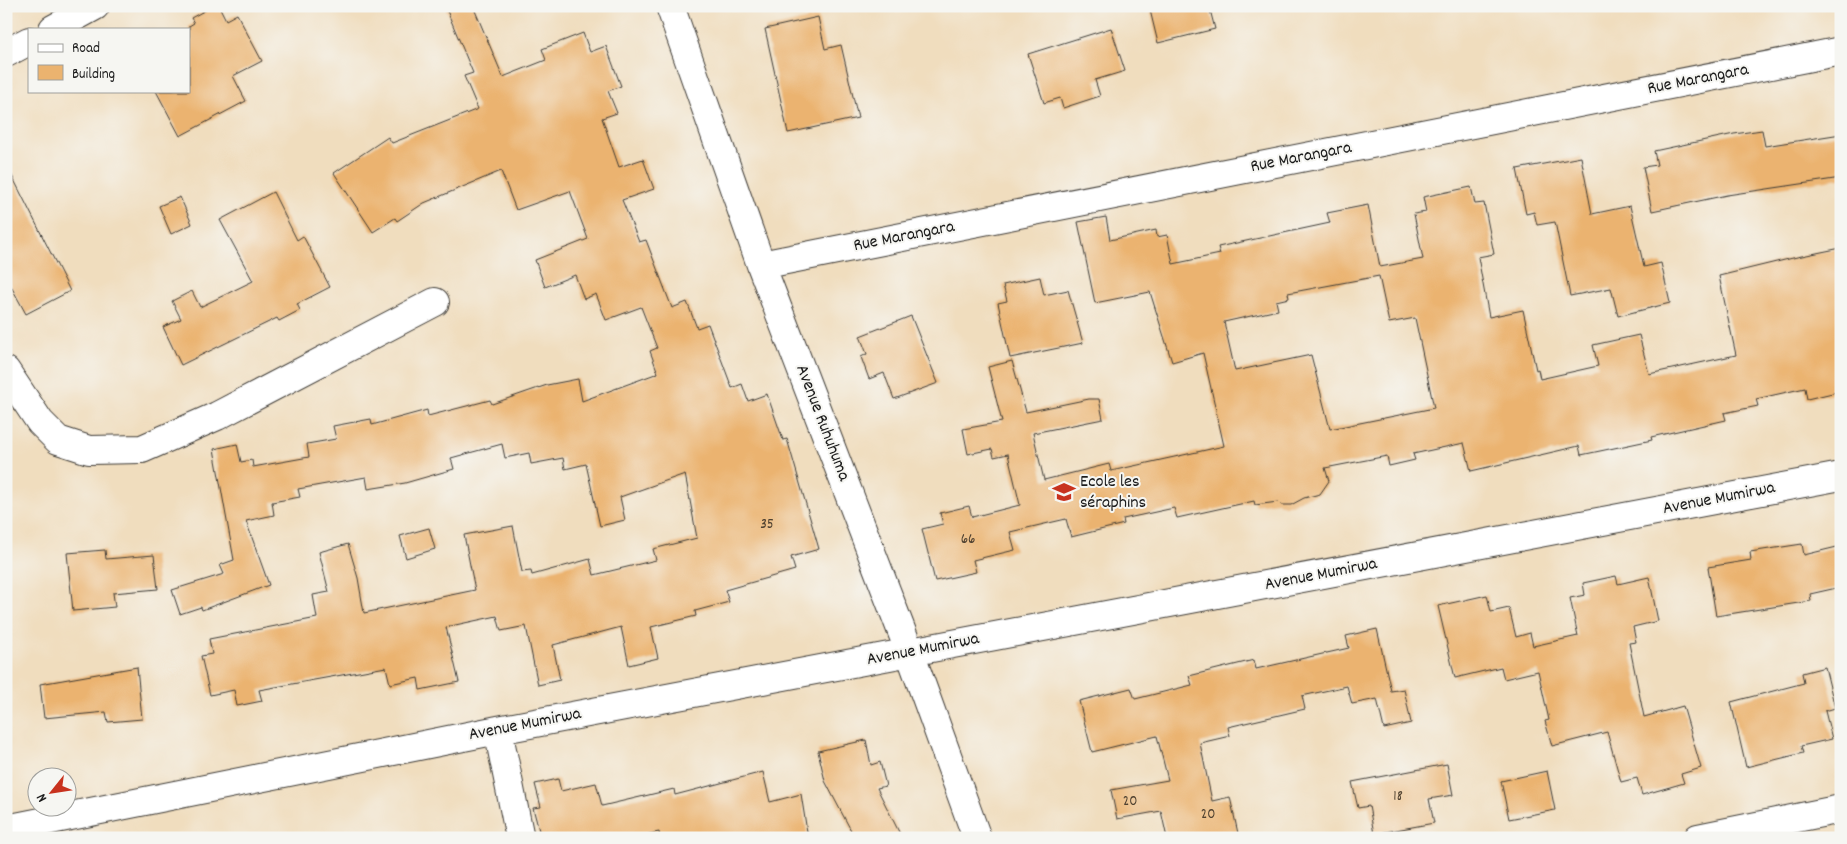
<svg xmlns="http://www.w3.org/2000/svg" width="1847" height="844" font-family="Dekko,sans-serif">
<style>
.building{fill:#ebb36f;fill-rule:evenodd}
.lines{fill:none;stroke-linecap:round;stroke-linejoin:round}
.minor-casing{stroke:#3c3934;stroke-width:30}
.minor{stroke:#fff;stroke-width:28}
.labels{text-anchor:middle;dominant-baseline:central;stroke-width:4;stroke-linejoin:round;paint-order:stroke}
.number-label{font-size:15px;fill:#504231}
.street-label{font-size:18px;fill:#1c1c1c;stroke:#f6f6f2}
.poi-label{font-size:18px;fill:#1c1c1c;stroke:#f6f6f2;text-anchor:start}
</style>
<rect width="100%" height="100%" fill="#f6f6f2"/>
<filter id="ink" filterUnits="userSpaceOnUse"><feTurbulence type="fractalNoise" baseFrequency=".02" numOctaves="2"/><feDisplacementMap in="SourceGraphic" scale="10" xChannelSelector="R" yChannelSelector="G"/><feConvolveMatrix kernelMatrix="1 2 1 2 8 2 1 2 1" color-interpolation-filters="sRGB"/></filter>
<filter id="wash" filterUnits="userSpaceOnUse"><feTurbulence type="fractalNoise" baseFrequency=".0096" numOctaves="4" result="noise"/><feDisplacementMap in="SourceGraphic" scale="20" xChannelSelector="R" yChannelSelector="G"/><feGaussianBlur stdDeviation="1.12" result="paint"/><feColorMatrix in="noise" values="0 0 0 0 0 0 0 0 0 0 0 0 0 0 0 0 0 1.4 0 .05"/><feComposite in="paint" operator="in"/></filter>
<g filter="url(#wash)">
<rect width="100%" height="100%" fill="#f0ddbe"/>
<g id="blocks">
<path class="building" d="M213 6H219L226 20 237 14 262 61 233 76 246 101 180 136 156 91H189V26L194 23 191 18Z
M445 6H473L503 77 546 60 542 49 583 33 590 52 606 46 621 86 608 91 617 113 602 118 619 167 643 159 654 189 622 200 639 242 646 240 672 308 687 302 697 328 708 324 732 388 742 384 748 401 767 394 783 440 787 439 819 549 791 557 795 570 725 590 729 602 695 611 696 616 651 627 658 658 629 665 621 627 553 645 560 680 538 685 526 626 501 631 497 616 446 627 459 682 420 690 418 678 390 684 386 667 259 690 262 701 237 706 234 690 210 695 201 656 212 654 209 639 317 618 313 595 329 592 319 552 348 544 358 578 364 613 475 590 464 535 513 526 522 572 531 571 532 575 590 559 594 575 656 560 653 549 697 538 685 474 620 497 625 520 600 526 586 464 565 469 563 458 531 464 529 453 505 458 502 444 451 458 454 469 405 483 368 489 366 477 298 489 300 497 272 502 274 515 246 521 269 585 202 610 201 607 180 614 172 590 224 574 220 565 234 560 214 449 237 444 241 462 252 460 253 467 309 457 307 444 336 439 333 426 371 419 372 425 427 410 428 416 490 400 492 404 547 385 578 379 582 401 658 373 650 351 657 348 641 307 606 320 596 294 584 299 575 275 545 287 535 260 588 239 570 191 516 210 501 171 424 203 397 221 395 218 373 232 334 173 388 137 392 143 478 109 464 76 473 73Z
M1149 6H1209L1215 29 1158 43Z
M818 17 825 49 841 45 858 118 788 133 765 29Z
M1111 28 1125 71 1095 80 1100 96 1063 108 1060 98 1044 103 1028 54Z
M1762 130 1765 146 1841 134V178L1727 195 1652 211 1643 167 1657 165 1654 151 1734 134Z
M1581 157 1592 214 1630 206 1644 267 1661 263 1670 303 1618 316 1611 288 1570 296 1555 222 1537 225 1534 212 1526 214 1517 169Z
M6 164 70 291 26 314 6 277Z
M1471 187 1475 204 1484 203 1494 254 1478 257 1489 317 1523 310 1536 370 1538 369 1540 379 1598 366 1593 345 1639 335 1649 374 1736 355 1719 276 1797 257 1841 248V391L1807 399 1805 388 1756 399 1758 406 1724 413 1726 420 1651 437 1652 440 1581 455 1579 446 1471 471 1464 443 1413 454 1415 460 1389 466 1387 456 1325 468 1329 481 1320 494 1304 498 1291 505H1281L1278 502 1255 505 1254 501 1177 518 1174 508 1123 519 1124 524 1071 537 1066 519 1010 532 1015 550 973 560 976 572 935 581 922 529 943 524 940 513 969 506 972 517 1020 505 1008 454 994 457 992 449 968 454 963 429 1002 422 988 367 1012 361 1026 412 1089 399H1099L1103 419 1033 433 1044 480 1109 464 1111 471 1224 446 1203 353 1172 362 1150 292 1095 303 1078 222 1106 217 1110 240 1156 230 1157 237 1167 235 1173 264 1220 254 1218 247 1330 223 1327 213 1368 205 1380 267 1423 259 1414 214 1426 212 1423 197ZM1379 276 1389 323 1415 318 1434 408 1330 429 1311 355 1235 371 1224 322 1278 310 1276 301 1289 298 1288 293Z
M273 192 297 240 303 236 330 287 297 304 300 310 279 321 277 318 181 365 163 327 181 319 172 301 192 291 200 307 253 281 220 220Z
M180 197 192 224 171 234 159 206Z
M1040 277 1044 295 1068 290 1083 343 1010 358 998 303 1007 301 1003 285Z
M911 316 938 383 894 399 884 373 869 379 861 357 867 354 860 336Z
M429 528 435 549 406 558 400 536Z
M1802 544 1804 555 1841 546V587L1810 594 1811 601 1716 616 1708 567 1751 560 1750 552Z
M105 550 106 559 154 555 158 589 113 593 115 607 73 611 67 553Z
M1616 576 1618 584 1649 577 1658 621 1633 627 1636 642 1629 643 1644 717 1683 706 1701 768 1681 774 1684 783 1642 795 1637 778 1621 782 1607 732 1552 746 1545 721 1549 720 1538 671 1504 679 1501 667 1455 678 1438 606 1487 595 1491 612 1509 608 1516 637 1530 633 1533 646 1578 636 1570 598 1585 595 1583 583Z
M1377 629 1391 691 1404 689 1411 723 1384 729 1377 699 1352 704 1347 686 1302 696 1305 709 1228 727 1230 736 1200 743 1212 801 1230 797 1239 838H1167L1161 811 1117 819 1111 790 1168 780 1157 736 1092 752 1079 701 1131 688 1135 699 1192 685 1189 676 1254 660 1256 669 1349 648 1346 636Z
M137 667 142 719 108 722 106 712 44 718 40 684Z
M1825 667 1835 708 1825 711 1832 739 1801 746 1803 753 1746 767 1731 702 1804 683 1802 673Z
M866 740 871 765 880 762 886 786 877 788 902 838H855L825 781 818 751Z
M1447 764 1453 795 1429 799 1434 823 1374 834 1369 806 1358 808 1352 782Z
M1547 771 1555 810 1509 819 1501 781Z
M763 772 770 802 801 794 808 838H660L659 832 631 838H541L533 808 541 807 535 784 558 779 561 791 596 783 602 806 674 789 675 795Z"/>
</g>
</g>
<g filter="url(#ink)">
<use href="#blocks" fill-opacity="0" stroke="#3c3934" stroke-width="1"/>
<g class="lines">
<defs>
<path id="minor" d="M670 6 761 265 910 653 977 838
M53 29 95 6
M6 53 29 41
M761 265 1841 51
M6 371 40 422 58 440 89 450 142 449 217 416 435 302
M498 730 520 838
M6 829 498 730 1841 476
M1698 838 1841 809"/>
</defs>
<use href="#minor" class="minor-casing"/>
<use href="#minor" class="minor"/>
</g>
</g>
<defs>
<symbol id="school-bare" viewBox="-9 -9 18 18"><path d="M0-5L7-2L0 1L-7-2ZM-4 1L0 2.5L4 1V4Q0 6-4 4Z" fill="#c8321e" stroke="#f6f6f2" stroke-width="2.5" paint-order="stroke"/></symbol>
</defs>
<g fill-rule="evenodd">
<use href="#school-bare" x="1048" y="476" width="32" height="32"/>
</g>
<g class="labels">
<g class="number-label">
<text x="767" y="525">35</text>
<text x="968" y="540">66</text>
<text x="1398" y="797">18</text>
<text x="1130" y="802">20</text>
<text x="1208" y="815">20</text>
</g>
<g class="street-label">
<text transform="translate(1698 80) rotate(-11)">Rue Marangara</text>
<text transform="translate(1301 158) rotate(-11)">Rue Marangara</text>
<text transform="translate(904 237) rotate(-11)">Rue Marangara</text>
<text transform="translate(822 423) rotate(69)">Avenue Ruhuhuma</text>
<text transform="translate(1719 499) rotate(-11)">Avenue Mumirwa</text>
<text transform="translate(1321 575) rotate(-11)">Avenue Mumirwa</text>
<text transform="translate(923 650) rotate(-11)">Avenue Mumirwa</text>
<text transform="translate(525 725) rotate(-11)">Avenue Mumirwa</text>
</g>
<g class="poi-label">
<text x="1080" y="482">Ecole les<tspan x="1080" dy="21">séraphins</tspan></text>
</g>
</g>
<rect width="1847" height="844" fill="none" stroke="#f6f6f2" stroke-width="25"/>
<rect x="28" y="28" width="162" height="65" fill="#f6f6f2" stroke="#9f9f9c"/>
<rect x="38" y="44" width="25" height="8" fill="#ffffff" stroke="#9f9f9c"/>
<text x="72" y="52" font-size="15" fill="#1c1c1c">Road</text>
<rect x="38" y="65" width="25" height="15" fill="#ebb36f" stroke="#9f9f9c"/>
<text x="72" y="78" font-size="15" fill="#1c1c1c">Building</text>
<g transform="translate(52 792) rotate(240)"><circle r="24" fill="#f6f6f2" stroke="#9f9f9c"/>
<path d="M0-4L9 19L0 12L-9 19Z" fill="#c8321e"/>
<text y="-8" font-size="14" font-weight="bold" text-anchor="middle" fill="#1c1c1c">N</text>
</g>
</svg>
